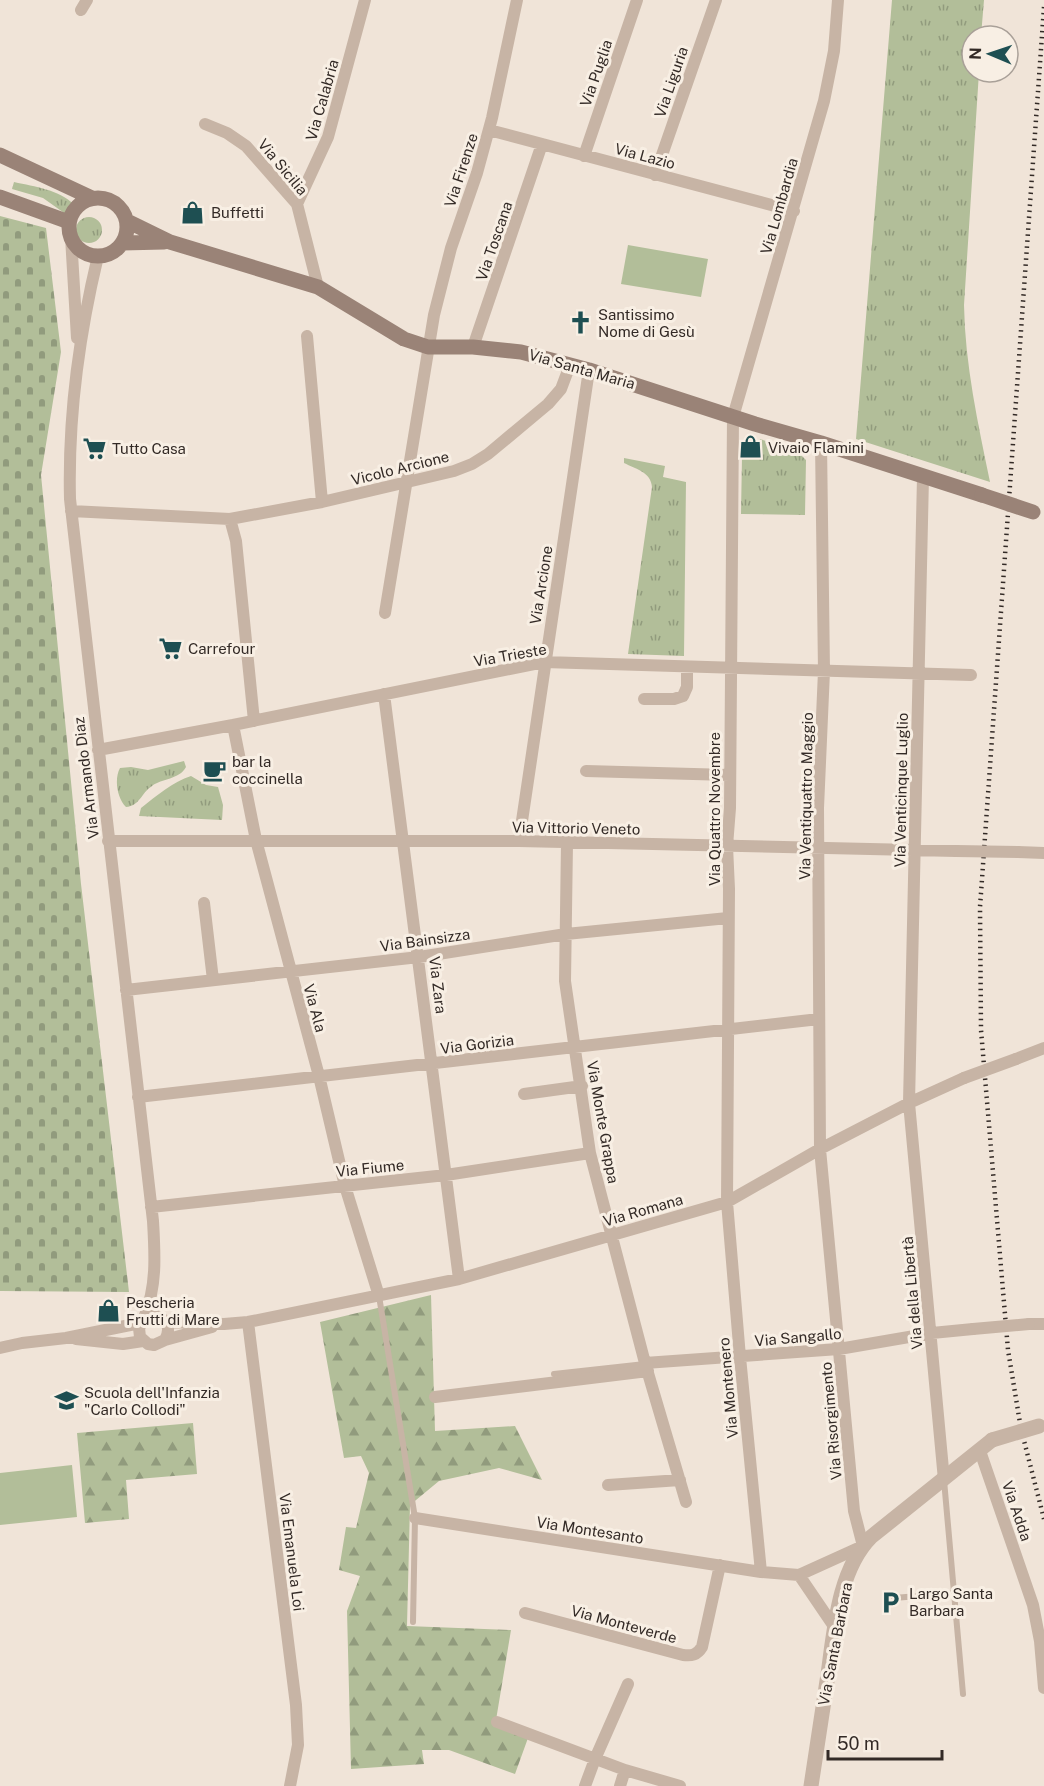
<svg xmlns="http://www.w3.org/2000/svg" width="1044" height="1786" font-family="'Public Sans',sans-serif">
<style>
.grass{fill:url(#grass-tufts)}
.forest{fill:url(#forest-firs)}
.cemetery{fill:url(#cemetery-stones)}
.pitch{fill:#b2be99}
.lines{fill:none;stroke-linecap:round;stroke-linejoin:round}
.service{stroke:#c7b4a5;stroke-width:6}
.minor{stroke:#c7b4a5;stroke-width:12}
.tertiary{stroke:#c7b4a5;stroke-width:15}
.secondary{stroke:#9a8377;stroke-width:15}
.rail{stroke:#332a26;stroke-width:4.5;stroke-dasharray:1.5 4.5;stroke-linecap:butt}
.minor-bridge{stroke:#c7b4a5;stroke-width:12}
.tertiary-bridge{stroke:#c7b4a5;stroke-width:15}
.secondary-bridge{stroke:#9a8377;stroke-width:15}
.labels{text-anchor:middle;dominant-baseline:central;stroke-width:6;stroke-linejoin:round;paint-order:stroke}
.street-label{font-size:15px;fill:#332a26;stroke:#f8efe4}
.poi-label{font-size:15px;fill:#332a26;stroke:#f8efe4;text-anchor:start}
</style>
<defs>
<pattern id="grass-tufts" width="24" height="20" patternUnits="userSpaceOnUse" patternTransform="scale(1.5)"><rect width="24" height="20" fill="#b2be99"/><path d="M3 7l-1-3M5 7V3M7 7l1-3M15 17l-1-3M17 17v-4M19 17l1-3" fill="none" stroke="#919b7d"/></pattern>
<pattern id="forest-firs" width="22" height="20" patternUnits="userSpaceOnUse" patternTransform="scale(1.5)"><rect width="22" height="20" fill="#b2be99"/><path d="M5 1l3.5 6h-7zM16 11l3.5 6h-7z" fill="#919b7d"/></pattern>
<pattern id="cemetery-stones" width="16" height="16" patternUnits="userSpaceOnUse" patternTransform="scale(1.5)"><rect width="16" height="16" fill="#b2be99"/><path d="M2 7V4a2 2 0 0 1 4 0v3zM10 15v-3a2 2 0 0 1 4 0v3z" fill="#919b7d"/></pattern>
</defs>
<rect width="100%" height="100%" fill="#f0e4d8"/>
<path class="grass" d="M892 0H984L981 36H972V72H979L964 305C965 365 978 423 990 482L856 439Z
M14 182C36 187 57 189 75 205L67 215 43 198 12 189Z
M76 230a13 13 0 1 1 26 0a13 13 0 1 1-26 0Z
M760 439 797 451 806 460 805 515 741 514 742 456H750L757 454Z
M624 458 665 466 663 477 686 482 684 656 628 654 652 487C651 472 636 469 624 463Z
M184 761 186 767C179 780 162 778 152 786 141 793 140 806 126 807 117 798 114 779 120 768L131 767 148 770Z
M191 776 206 785 218 787 223 805 222 820 139 816 141 808C156 796 173 782 191 776Z"/>
<path class="forest" d="M431 1295 435 1431 515 1426 542 1480 499 1468 439 1481 410 1505 407 1626 511 1630 495 1726 528 1738 515 1774 449 1750H422L424 1764 351 1769 347 1611 360 1576 339 1570 346 1527 356 1528 369 1473 361 1456 344 1458 320 1322Z
M193 1423 197 1474 126 1480 129 1519 85 1523 77 1433Z"/>
<path class="cemetery" d="M0 216 46 228 61 352 41 475 81 884 129 1292 0 1291Z"/>
<path class="pitch" d="M628 245 708 259 701 297 621 284Z
M72 1465 77 1517 0 1525V1473Z"/>
<g class="lines">
<path class="service" d="M379 1296 415 1518 413 1622
M554 1374 645 1364
M944 1480 963 1694
M894 1598 954 1593"/>
<path class="minor" d="M81 10 87 0
M205 124 227 133 246 146 297 204 318 287
M489 130 794 211
M584 156 637 0
M655 175 716 0
M297 204 328 137 365 0
M71 237 77 338
M98 256C79 335 68 418 70 499L153 1221C155 1255 157 1286 144 1318
M307 336 322 502
M473 347 542 144
M923 477 909 1103 944 1480
M71 511 230 519 322 502 454 471 472 464 488 454 548 404 561 389 570 365
M230 519 236 541 254 721
M385 613 434 315 451 248 477 173 492 118 517 0
M384 694 459 1279
M644 699H674L683 696 687 687V667
M233 725 256 840 319 1076 345 1186 379 1296
M98 750 233 725 544 662 971 675
M586 771 729 775
M108 841H519L956 851
M519 841 589 370
M567 843 565 981 590 1153 645 1363 686 1502
M1018 852 1044 853
M204 903 213 980
M126 990 419 957 566 934 728 918
M1016 1059 1044 1048
M524 1094 582 1086
M138 1097 819 1019
M151 1207 446 1175 590 1153
M166 1322 224 1324 248 1322 459 1279 727 1202 820 1149 909 1103 964 1078
M248 1322 296 1705 298 1745 290 1786
M1029 1324H1044
M76 1339 123 1344 143 1341
M165 1340C171 1329 168 1320 156 1315L144 1318 139 1328 140 1337 148 1344 154 1345 165 1340 212 1327
M0 1348 22 1343 66 1338 140 1323
M645 1363 839 1349 932 1333 973 1329
M435 1397 648 1371
M980 1451 1033 1605 1040 1641 1044 1688
M608 1485 680 1480
M415 1518 761 1572 799 1575 863 1546 854 1511 820 1149 818 808 824 671 821 443
M761 1572 740 1357 727 1202 729 889 727 846 730 808 733 417 824 101 834 51 838 0
M799 1575 835 1628
M525 1613 683 1655C692 1656 697 1655 702 1647L720 1565
M497 1722 625 1770 680 1786
M585 1786 595 1759 628 1684
M620 1786 625 1770"/>
<path class="tertiary" d="M811 1786C816 1751 822 1716 827 1681 834 1635 837 1571 871 1537L992 1440"/>
<path class="secondary" d="M0 155 92 198
M0 197 69 222
M69 227a29 29 0 1 1 58 0a29 29 0 1 1-58 0Z
M127 221 170 242 318 287 404 339 428 347H473L521 352 589 370 755 424 821 443 982 495
M122 243 164 242"/>
<path class="rail" d="M1044 7 980 907 981 1030 1008 1350 1021 1429 1044 1519"/>
<path class="minor-bridge" d="M956 851 1018 852
M964 1078 1016 1059
M973 1329 1029 1324"/>
<path class="tertiary-bridge" d="M992 1440 1039 1426"/>
<path class="secondary-bridge" d="M982 495 1033 512"/>
</g>
<defs>
<symbol id="shop-bare" viewBox="-9 -9 18 18"><path d="M-5-2.5h2.3a2.7 3.5 0 0 1 5.4 0H5L5.5 6h-11ZM-1.5-2.5h3a1.5 2.3 0 0 0-3 0Z" fill="#1e4f52" stroke="#f8efe4" stroke-width="2.5" paint-order="stroke"/></symbol>
<symbol id="church-bare" viewBox="-9 -9 18 18"><path d="M-1.2-6h2.4v3.5h3.3v2.4h-3.3V6h-2.4V-.1h-3.3v-2.4h3.3Z" fill="#1e4f52" stroke="#f8efe4" stroke-width="2.5" paint-order="stroke"/></symbol>
<symbol id="supermarket-bare" viewBox="-9 -9 18 18"><path d="M-6-5.5h2.5l.6 2H6L4.5 2H-2.5L-4.4-4H-6ZM-1.5 3.2a1.3 1.3 0 1 0 .1 0ZM3 3.2a1.3 1.3 0 1 0 .1 0Z" fill="#1e4f52" stroke="#f8efe4" stroke-width="2.5" paint-order="stroke"/></symbol>
<symbol id="cafe-bare" viewBox="-9 -9 18 18"><path d="M-5.5-4.5H6V0H3Q3 3.5 0 3.5H-2.5Q-5.5 3.5-5.5 0ZM3-3.2v2h1.7v-2ZM-6 4.5H4V6H-6Z" fill="#1e4f52" stroke="#f8efe4" stroke-width="2.5" paint-order="stroke"/></symbol>
<symbol id="school-bare" viewBox="-9 -9 18 18"><path d="M0-5L7-2L0 1L-7-2ZM-4 1L0 2.5L4 1V4Q0 6-4 4Z" fill="#1e4f52" stroke="#f8efe4" stroke-width="2.5" paint-order="stroke"/></symbol>
<symbol id="parking-bare" viewBox="-9 -9 18 18"><path d="M-3.5-5.5H1a3.5 3.5 0 0 1 0 7H-1V5.5H-3.5ZM-1-3.4V-.6H.8a1.4 1.4 0 0 0 0-2.8Z" fill="#1e4f52" stroke="#f8efe4" stroke-width="2.5" paint-order="stroke"/></symbol>
</defs>
<g fill-rule="evenodd">
<use href="#shop-bare" x="176" y="196" width="33" height="33"/>
<use href="#church-bare" x="564" y="306" width="33" height="33"/>
<use href="#shop-bare" x="734" y="430" width="33" height="33"/>
<use href="#supermarket-bare" x="78" y="432" width="33" height="33"/>
<use href="#supermarket-bare" x="154" y="632" width="33" height="33"/>
<use href="#cafe-bare" x="198" y="754" width="33" height="33"/>
<use href="#shop-bare" x="92" y="1294" width="33" height="33"/>
<use href="#school-bare" x="50" y="1384" width="33" height="33"/>
<use href="#parking-bare" x="874" y="1586" width="33" height="33"/>
</g>
<g class="labels">
<g class="street-label">
<text transform="translate(596 73) rotate(-71)">Via Puglia</text>
<text transform="translate(671 82) rotate(-71)">Via Liguria</text>
<text transform="translate(322 100) rotate(-74)">Via Calabria</text>
<text transform="translate(645 156) rotate(15)">Via Lazio</text>
<text transform="translate(283 167) rotate(50)">Via Sicilia</text>
<text transform="translate(461 170) rotate(-72)">Via Firenze</text>
<text transform="translate(779 206) rotate(-74)">Via Lombardia</text>
<text transform="translate(494 241) rotate(-71)">Via Toscana</text>
<text transform="translate(582 369) rotate(16)">Via Santa Maria</text>
<text transform="translate(400 468) rotate(-14)">Vicolo Arcione</text>
<text transform="translate(541 585) rotate(-81)">Via Arcione</text>
<text transform="translate(510 655) rotate(-10)">Via Trieste</text>
<text transform="translate(86 778) rotate(-97)">Via Armando Diaz</text>
<text transform="translate(901 790) rotate(-89)">Via Venticinque Luglio</text>
<text transform="translate(806 796) rotate(-89)">Via Ventiquattro Maggio</text>
<text transform="translate(714 809) rotate(-90)">Via Quattro Novembre</text>
<text transform="translate(576 828) rotate(1)">Via Vittorio Veneto</text>
<text transform="translate(425 940) rotate(-8)">Via Bainsizza</text>
<text transform="translate(438 985) rotate(83)">Via Zara</text>
<text transform="translate(315 1008) rotate(75)">Via Ala</text>
<text transform="translate(477 1044) rotate(-7)">Via Gorizia</text>
<text transform="translate(603 1122) rotate(80)">Via Monte Grappa</text>
<text transform="translate(370 1168) rotate(-6)">Via Fiume</text>
<text transform="translate(643 1210) rotate(-16)">Via Romana</text>
<text transform="translate(912 1293) rotate(-95)">Via della Libertà</text>
<text transform="translate(798 1337) rotate(-5)">Via Sangallo</text>
<text transform="translate(728 1388) rotate(-95)">Via Montenero</text>
<text transform="translate(831 1421) rotate(-95)">Via Risorgimento</text>
<text transform="translate(1017 1511) rotate(71)">Via Adda</text>
<text transform="translate(590 1530) rotate(9)">Via Montesanto</text>
<text transform="translate(292 1552) rotate(83)">Via Emanuela Loi</text>
<text transform="translate(624 1624) rotate(15)">Via Monteverde</text>
<text transform="translate(835 1644) rotate(-79)">Via Santa Barbara</text>
</g>
<g class="poi-label">
<text x="211" y="212">Buffetti</text>
<text x="598" y="314">Santissimo<tspan x="598" dy="17">Nome di Gesù</tspan></text>
<text x="768" y="447">Vivaio Flamini</text>
<text x="112" y="448">Tutto Casa</text>
<text x="188" y="648">Carrefour</text>
<text x="232" y="761">bar la<tspan x="232" dy="17">coccinella</tspan></text>
<text x="126" y="1302">Pescheria<tspan x="126" dy="17">Frutti di Mare</tspan></text>
<text x="84" y="1392">Scuola dell'Infanzia<tspan x="84" dy="17">"Carlo Collodi"</tspan></text>
<text x="909" y="1593">Largo Santa<tspan x="909" dy="17">Barbara</tspan></text>
</g>
</g>
<g transform="translate(990 54) rotate(272)"><circle r="28" fill="#f8efe4" stroke="#a9a098" stroke-width="1.5"/>
<path d="M0-4.5L10 22L0 15L-10 22Z" fill="#1e4f52"/>
<text y="-9" font-size="16" font-weight="bold" text-anchor="middle" fill="#332a26">N</text>
</g>
<path d="M828 1750v9h114v-9" fill="none" stroke="#332a26" stroke-width="3"/>
<text x="837" y="1750" font-size="18" fill="#332a26" stroke="#f8efe4" stroke-width="4.5" paint-order="stroke">50 m</text>
</svg>
